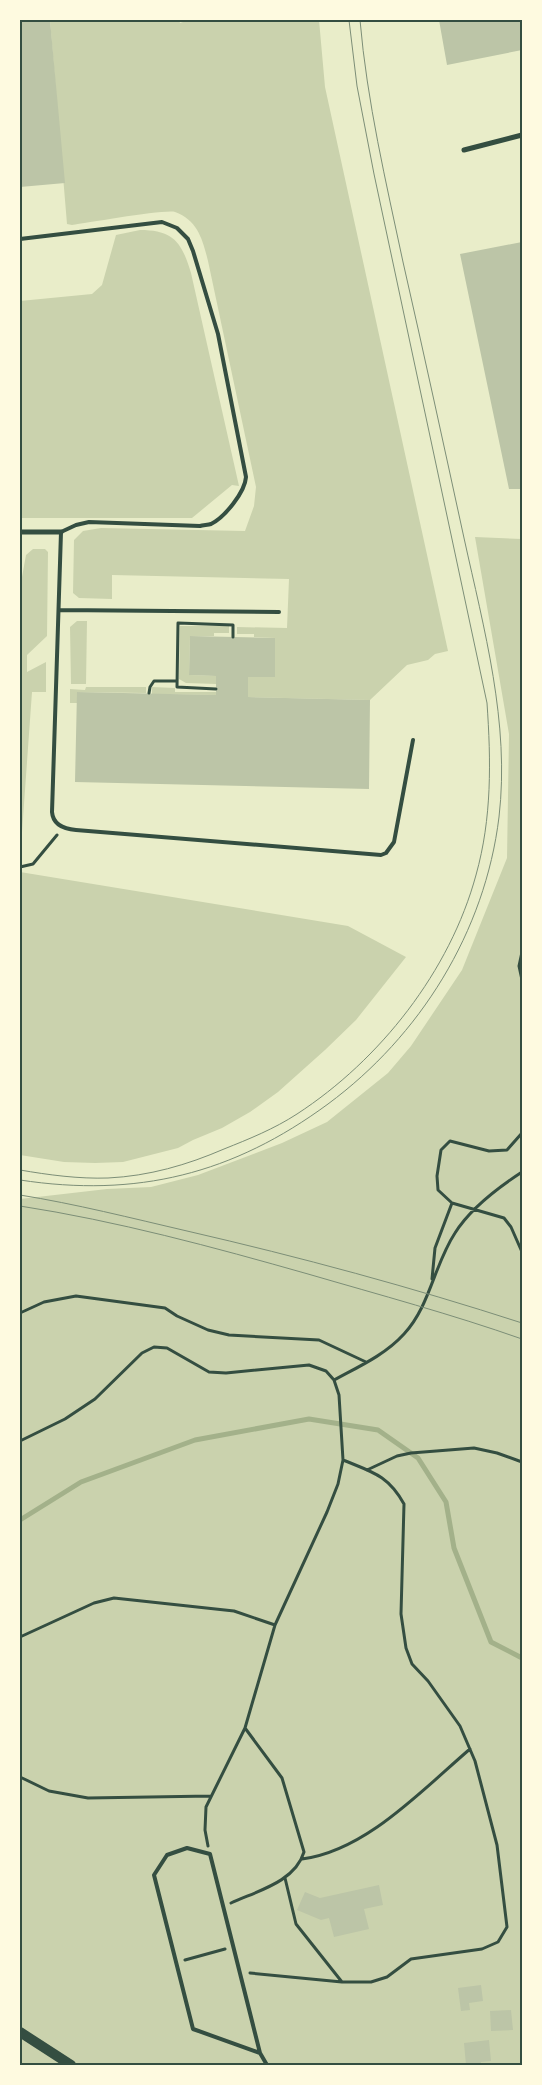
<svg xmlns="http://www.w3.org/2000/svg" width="542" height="2085" font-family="'Sofia Sans Condensed',sans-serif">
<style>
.green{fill:#cad2ad}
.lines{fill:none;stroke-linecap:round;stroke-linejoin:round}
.stream{stroke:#a3b18a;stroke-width:5}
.building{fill:#bcc5a7}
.path{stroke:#344e41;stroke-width:3}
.service{stroke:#344e41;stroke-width:4}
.minor{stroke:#344e41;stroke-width:5}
.secondary{stroke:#344e41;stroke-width:10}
.tram{stroke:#7c8e77;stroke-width:1}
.neatline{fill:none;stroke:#344e41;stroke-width:2}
</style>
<rect width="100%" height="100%" fill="#e9edc9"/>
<path class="green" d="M50 20H179L180 23 189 20H319L325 87 448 651 435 654 428 660 407 665 370 700 248 697V677H275V638L254 637V634H237V627L287 628 289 579 112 575V599L79 598 73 593 74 540 83 531 101 528 245 531 254 506 256 487 208 261C203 241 198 220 175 212 166 209 87 223 72 225L67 224Z
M140 230C174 230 182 243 191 273L239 486 232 485 192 518H20V301L92 294 102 285 116 235Z
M475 537 522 539V2065H20V1199L107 1189 151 1187 198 1175 282 1143 327 1122 388 1073 411 1046 462 970 507 858 509 734Z
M33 549H45L48 552 47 636 27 655V672L46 662V692H32L20 860V588L26 555Z
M77 621H87L86 684H71L70 627Z
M180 626H229V633H214V636H190L189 675 216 676V684L186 683 179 679Z
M86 687H146V693L77 692V703H70V689L85 690Z
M152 687 175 688V692H216V695L152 694Z
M20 872 348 926 406 957 356 1020 325 1050 278 1092 250 1112 222 1128 193 1140 178 1148 123 1162 95 1163 64 1162 20 1155Z"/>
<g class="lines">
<path class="stream" d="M20 1520 81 1482 195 1440 309 1419 378 1430 418 1458 446 1502 454 1548 491 1642 522 1658"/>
</g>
<path class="building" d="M20 20H50L65 183 20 187Z
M439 20H522V50L447 65Z
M522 242V489H509L460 254Z
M190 636 275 638V677H248V697L370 700 369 789 75 782 77 692 216 695V676L189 675Z
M379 1885 383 1905 364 1909 369 1929 334 1937 329 1918 321 1920 297 1910 305 1892 320 1898Z
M481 1985 483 2001 469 2003 470 2010 461 2011 458 1988Z
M511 2010 513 2030 491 2031 490 2011Z
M489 2040 491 2061 481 2062V2065H466L464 2043Z"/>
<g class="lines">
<path class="path" d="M233 637V625
M216 689 177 687 178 623 233 625
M149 693 150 687 154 681H177
M20 867 33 864 57 835
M522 952 519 966 522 980
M452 1203 504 1218 511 1227 522 1252
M432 1279 435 1248 452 1203 438 1190 437 1176 441 1150 450 1141 489 1151 507 1150 522 1133
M20 1313 44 1302 76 1296 165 1308 177 1316 208 1330 229 1335 319 1340 366 1362
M334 1380C358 1367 385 1355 404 1334 430 1306 434 1265 455 1233 470 1209 499 1187 522 1172
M20 1441 65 1419 95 1399 142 1353 154 1347 167 1348 209 1372 226 1373 309 1365 326 1371 334 1380 339 1395 343 1460 338 1484 327 1512 275 1625 245 1728 206 1807 205 1830 208 1846
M367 1470 397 1456 411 1453 474 1448 497 1453 522 1462
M20 1637 94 1603 114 1598 234 1611 275 1625
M20 1777 49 1791 88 1798 211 1796
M302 1859C366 1851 423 1789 470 1749
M285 1878 296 1924 342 1982
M231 1903C257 1891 295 1882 304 1852L282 1778 245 1728
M185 1960 225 1949
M250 1973 342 1982H371L387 1977 411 1959 482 1949 498 1942 507 1927 497 1845 475 1761 460 1726 428 1681 412 1664 406 1648 401 1614 404 1504C388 1475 372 1472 343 1460"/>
<path class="service" d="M20 239 162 222 177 228 188 239 193 251 218 334 246 477C245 492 225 517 211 524 208 525 203 525 200 526L89 522 76 525 61 532 52 812C53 825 64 829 76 830L381 855 386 853 394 842 413 740
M59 610 279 612
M260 2053 193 2029 154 1875 167 1855 187 1848 210 1854 260 2053 267 2065"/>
<path class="minor" d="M464 150 522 135
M20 532H61"/>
<path class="secondary" d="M20 2032 71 2065"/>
<path class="tram" d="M20 1170C49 1175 79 1179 108 1178 149 1176 187 1165 224 1149 249 1139 274 1129 297 1114 380 1060 450 971 476 875 492 818 491 761 487 703L374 174 357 86 349 20
M20 1180C137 1198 233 1174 328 1104 420 1036 485 932 499 817 510 723 484 629 464 538 444 446 424 354 403 262 386 182 367 102 360 20
M20 1195C76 1204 131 1218 187 1231 300 1257 411 1287 522 1323
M20 1206C117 1221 213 1247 308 1274 380 1295 451 1314 522 1339"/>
</g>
<rect width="542" height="2085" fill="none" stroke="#fefae0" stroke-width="42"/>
<rect x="21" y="21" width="500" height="2043" class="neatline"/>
</svg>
